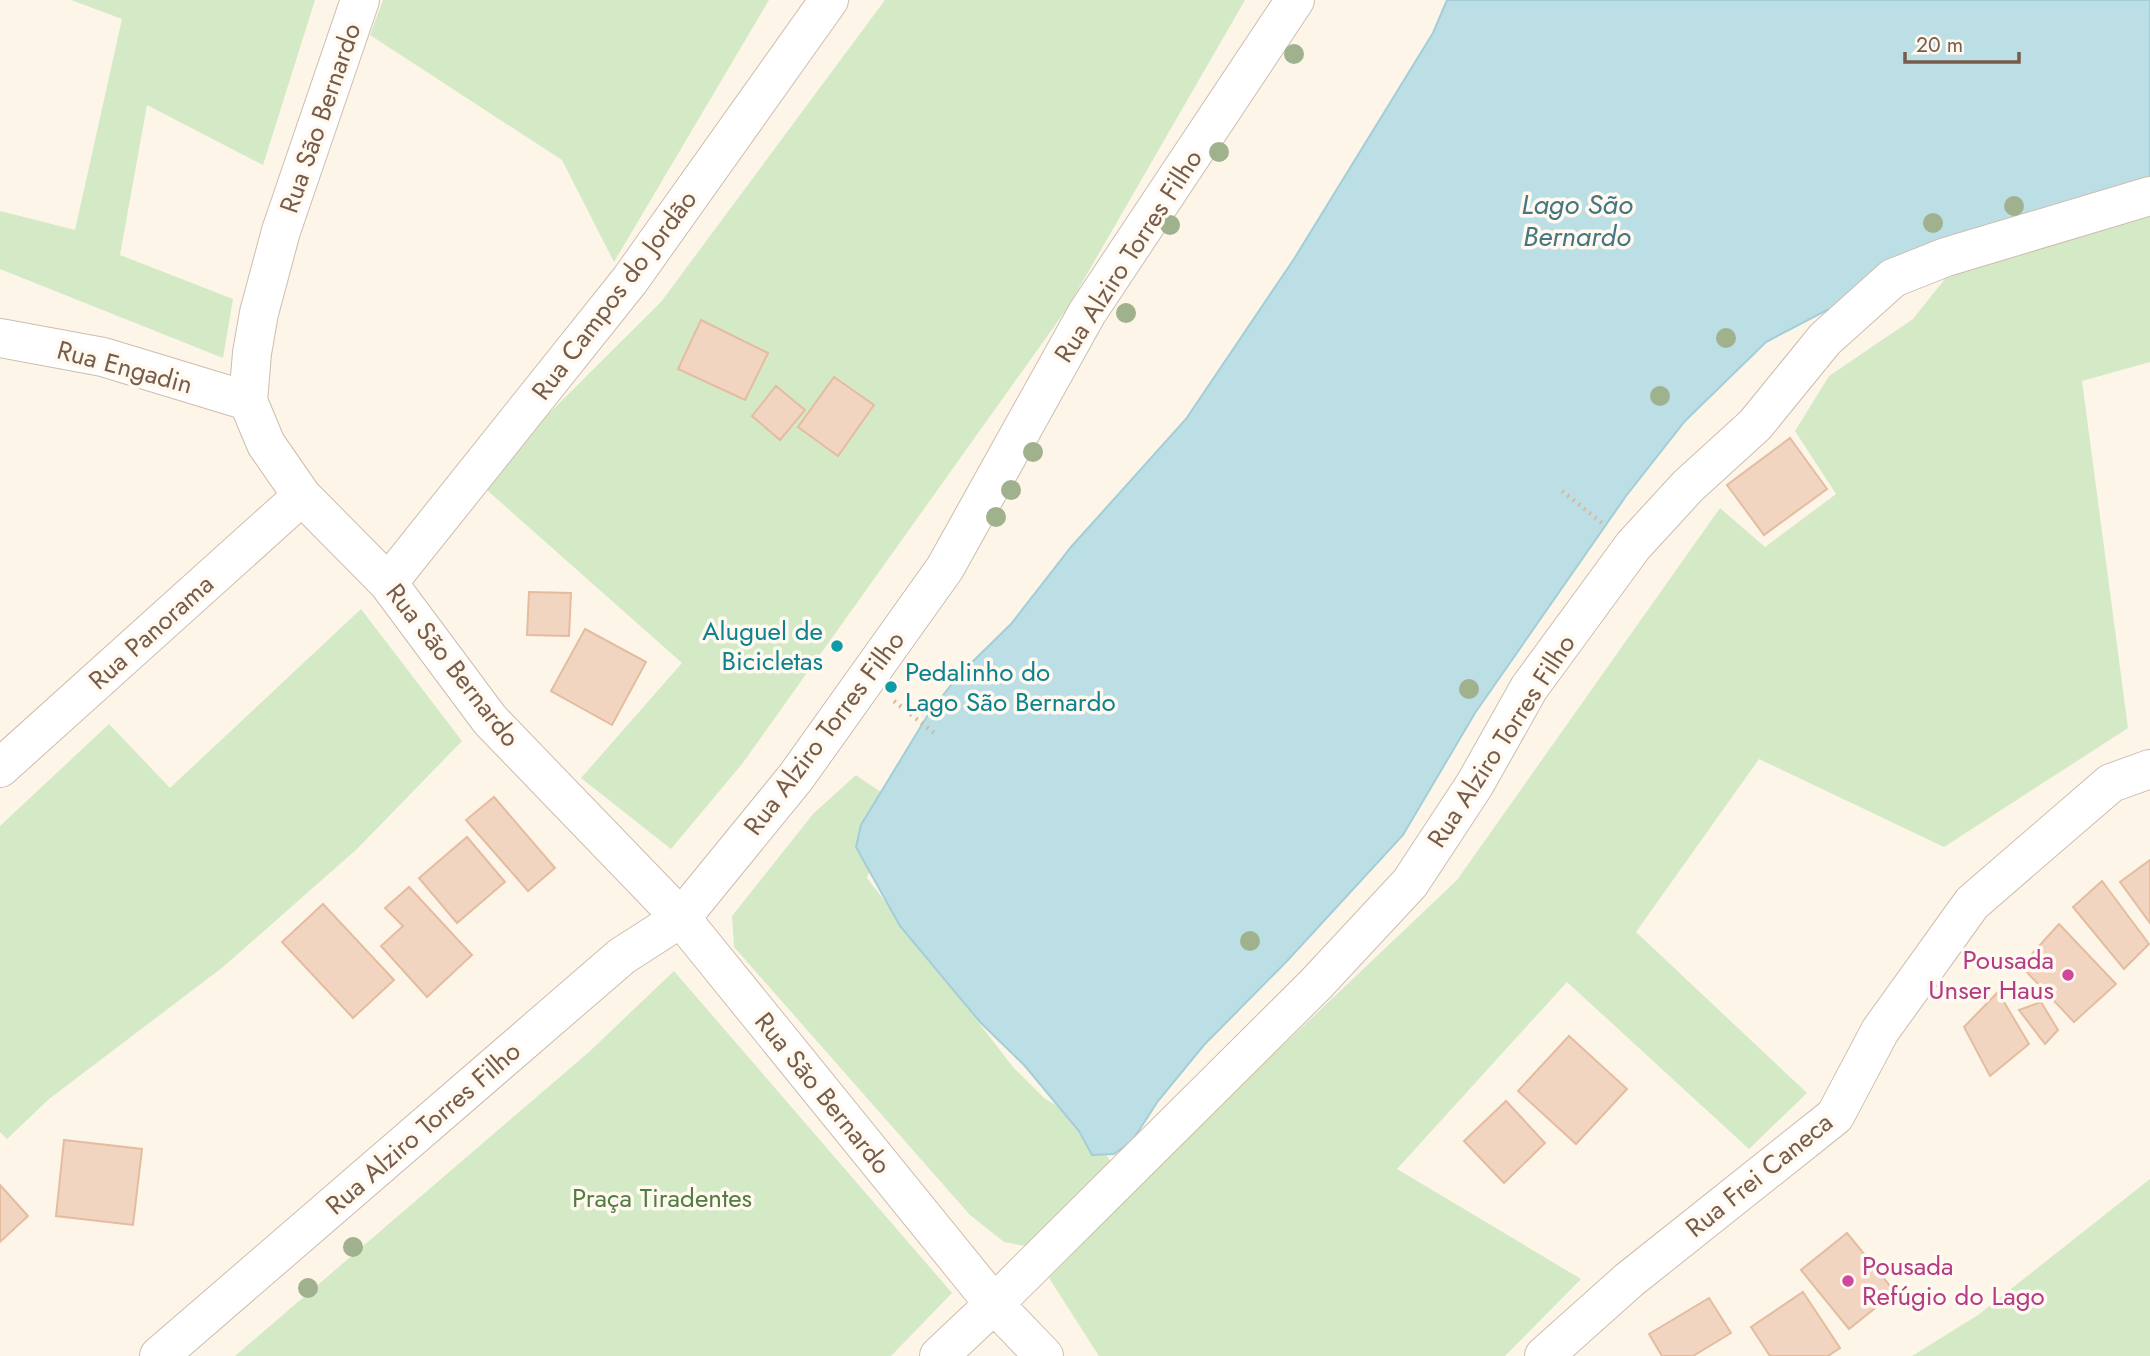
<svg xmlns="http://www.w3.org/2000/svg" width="2150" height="1356" font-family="Jost,sans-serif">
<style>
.green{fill:#d4eac6}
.water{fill:#bcdfe6;stroke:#a3ced8;stroke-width:2}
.building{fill:#f2d5c0;stroke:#e4bca0;stroke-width:2}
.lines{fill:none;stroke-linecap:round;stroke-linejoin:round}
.minor-casing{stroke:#cebdae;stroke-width:40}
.path{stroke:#d7b9a3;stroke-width:4.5;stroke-dasharray:2 5;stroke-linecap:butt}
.minor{stroke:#fff;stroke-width:38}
.tree{fill:#9fb28d}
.culture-dot{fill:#0f9aa8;stroke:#fff9ef;stroke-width:2.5}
.hotel-dot{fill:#d1479c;stroke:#fff9ef;stroke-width:2.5}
.labels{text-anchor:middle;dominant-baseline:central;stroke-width:7;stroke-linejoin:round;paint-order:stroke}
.street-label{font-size:26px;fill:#775c4c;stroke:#fff9ef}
.culture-label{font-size:26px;fill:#0d838f;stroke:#fff9ef;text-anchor:end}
.hotel-label{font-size:26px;fill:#b23c85;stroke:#fff9ef;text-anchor:end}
.park-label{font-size:26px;fill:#537c43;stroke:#fff9ef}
.water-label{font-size:28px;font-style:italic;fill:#437683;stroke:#fff9ef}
</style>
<rect width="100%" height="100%" fill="#fcf5e8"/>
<path class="green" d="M71 0H315L263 165 147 105 120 255 233 299 223 358 0 269V211L75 230 122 19Z
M383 0H769L614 262 562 160 370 35Z
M885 0H1245L1068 307 742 764 671 849 581 778 682 663 479 483 661 302Z
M2150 214V362L2082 381 2128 728 1944 847 1759 759 1636 932 1807 1093 1749 1149 1567 982 1397 1169 1581 1279 1505 1356H1099L1049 1278 1218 1107 1457 880 1720 508 1765 547 1836 494 1795 431 1829 376 1913 319 1952 270Z
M361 609 462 741 357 849 223 967 49 1099 7 1139 0 1132V826L109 724 170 788Z
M856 775 891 799 867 878 1013 1067 1044 1098 1080 1120 1112 1163 1025 1246 1004 1242 970 1215 734 947 732 916 813 814Z
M674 971 952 1293 891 1356H235L589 1052Z
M2150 1179V1356H1912L1978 1315Z"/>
<path class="water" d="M1447 0H2150V203L2004 243 1899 296 1827 310 1766 342 1685 421 1626 496 1475 713 1403 835 1287 961 1204 1045 1158 1101 1132 1141 1114 1154 1092 1155 1079 1131 1025 1066 980 1022 900 926 856 847 861 825 929 713 959 675 1011 624 1071 547 1186 419 1294 259 1433 33Z"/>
<path class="building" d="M701 320 768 353 745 400 678 369Z
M834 377 874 405 838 456 798 427Z
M776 386 805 410 780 440 752 416Z
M1790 438 1827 489 1764 535 1727 485Z
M529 592 571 593 569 636 527 635Z
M585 629 646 662 612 725 551 691Z
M494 797 555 868 528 891 466 820Z
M467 837 505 882 457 923 419 878Z
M2150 860V923L2120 882Z
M2102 881 2149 944 2124 969 2073 907Z
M409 887 472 955 427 997 381 946 403 926 385 908Z
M323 904 394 980 353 1018 282 942Z
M2059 924 2116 984 2074 1022 2021 966Z
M1998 992 2029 1044 1990 1076 1964 1027Z
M2041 1002 2058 1030 2045 1044 2019 1010Z
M1569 1036 1627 1089 1576 1144 1518 1091Z
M1506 1101 1545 1143 1504 1183 1464 1141Z
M64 1140 142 1149 133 1225 56 1216Z
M0 1185 28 1216 0 1242Z
M1847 1233 1895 1292 1849 1329 1801 1270Z
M1803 1292 1840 1348 1828 1356H1770L1751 1327Z
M1709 1298 1731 1333 1693 1356H1662L1649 1334Z"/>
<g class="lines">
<defs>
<path id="minor" d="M360 0 281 231 259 313 252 353 248 401 266 444 302 496 388 583 490 720 681 918 994 1304 1044 1356
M0 338 103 357 248 401
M388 583 630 280 829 0
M0 768 302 496
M159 1356 622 956 681 918 796 777 945 568 1087 313 1295 0
M939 1356 994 1304 1316 984 1410 883 1475 784 1529 688 1633 546 1688 486 1755 425 1825 339 1893 278 1946 257 2150 196
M1544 1356 1629 1280 1835 1116 1880 1031 1972 903 2111 783 2150 769"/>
</defs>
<use href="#minor" class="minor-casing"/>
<path class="path" d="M1562 491 1602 523
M894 701 934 733"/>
<use href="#minor" class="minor"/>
</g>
<g class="tree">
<circle cx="1294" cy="54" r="10"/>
<circle cx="1219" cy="152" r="10"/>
<circle cx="2014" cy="206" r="10"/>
<circle cx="1933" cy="223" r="10"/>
<circle cx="1170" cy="225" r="10"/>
<circle cx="1126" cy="313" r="10"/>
<circle cx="1726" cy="338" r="10"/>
<circle cx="1660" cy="396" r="10"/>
<circle cx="1033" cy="452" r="10"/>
<circle cx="1011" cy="490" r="10"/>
<circle cx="996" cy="517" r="10"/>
<circle cx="1469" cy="689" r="10"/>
<circle cx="1250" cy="941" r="10"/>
<circle cx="353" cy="1247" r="10"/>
<circle cx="308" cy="1288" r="10"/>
</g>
<g class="culture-dot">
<circle cx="837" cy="646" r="7"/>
<circle cx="891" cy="687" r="7"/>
</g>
<g class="hotel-dot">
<circle cx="2068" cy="975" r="7"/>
<circle cx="1848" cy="1281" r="7"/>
</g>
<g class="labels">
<g class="street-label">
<text transform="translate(320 118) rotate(-71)">Rua São Bernardo</text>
<text transform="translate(1128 256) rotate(-57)">Rua Alziro Torres Filho</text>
<text transform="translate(614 295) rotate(-53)">Rua Campos do Jordão</text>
<text transform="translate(125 367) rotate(15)">Rua Engadin</text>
<text transform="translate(151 632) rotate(-42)">Rua Panorama</text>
<text transform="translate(453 665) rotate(52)">Rua São Bernardo</text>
<text transform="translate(824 733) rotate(-53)">Rua Alziro Torres Filho</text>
<text transform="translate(1501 741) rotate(-57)">Rua Alziro Torres Filho</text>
<text transform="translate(823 1093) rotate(51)">Rua São Bernardo</text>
<text transform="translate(423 1128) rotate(-41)">Rua Alziro Torres Filho</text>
<text transform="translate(1759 1175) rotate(-39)">Rua Frei Caneca</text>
</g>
<g class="culture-label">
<text x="823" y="631">Aluguel de<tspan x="823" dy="30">Bicicletas</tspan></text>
<text x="905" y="672" text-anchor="start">Pedalinho do<tspan x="905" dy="30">Lago São Bernardo</tspan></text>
</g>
<g class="hotel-label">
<text x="2054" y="960">Pousada<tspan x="2054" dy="30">Unser Haus</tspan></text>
<text x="1862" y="1266" text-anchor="start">Pousada<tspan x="1862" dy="30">Refúgio do Lago</tspan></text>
</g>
<g class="park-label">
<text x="662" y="1198">Praça Tiradentes</text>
</g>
<g class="water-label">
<text x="1577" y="204">Lago São<tspan x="1577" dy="32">Bernardo</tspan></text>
</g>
</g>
<path d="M1905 52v10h114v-10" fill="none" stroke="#775c4c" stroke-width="3.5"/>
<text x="1916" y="52" font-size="21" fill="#775c4c" stroke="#fff9ef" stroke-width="5" paint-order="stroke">20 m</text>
</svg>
